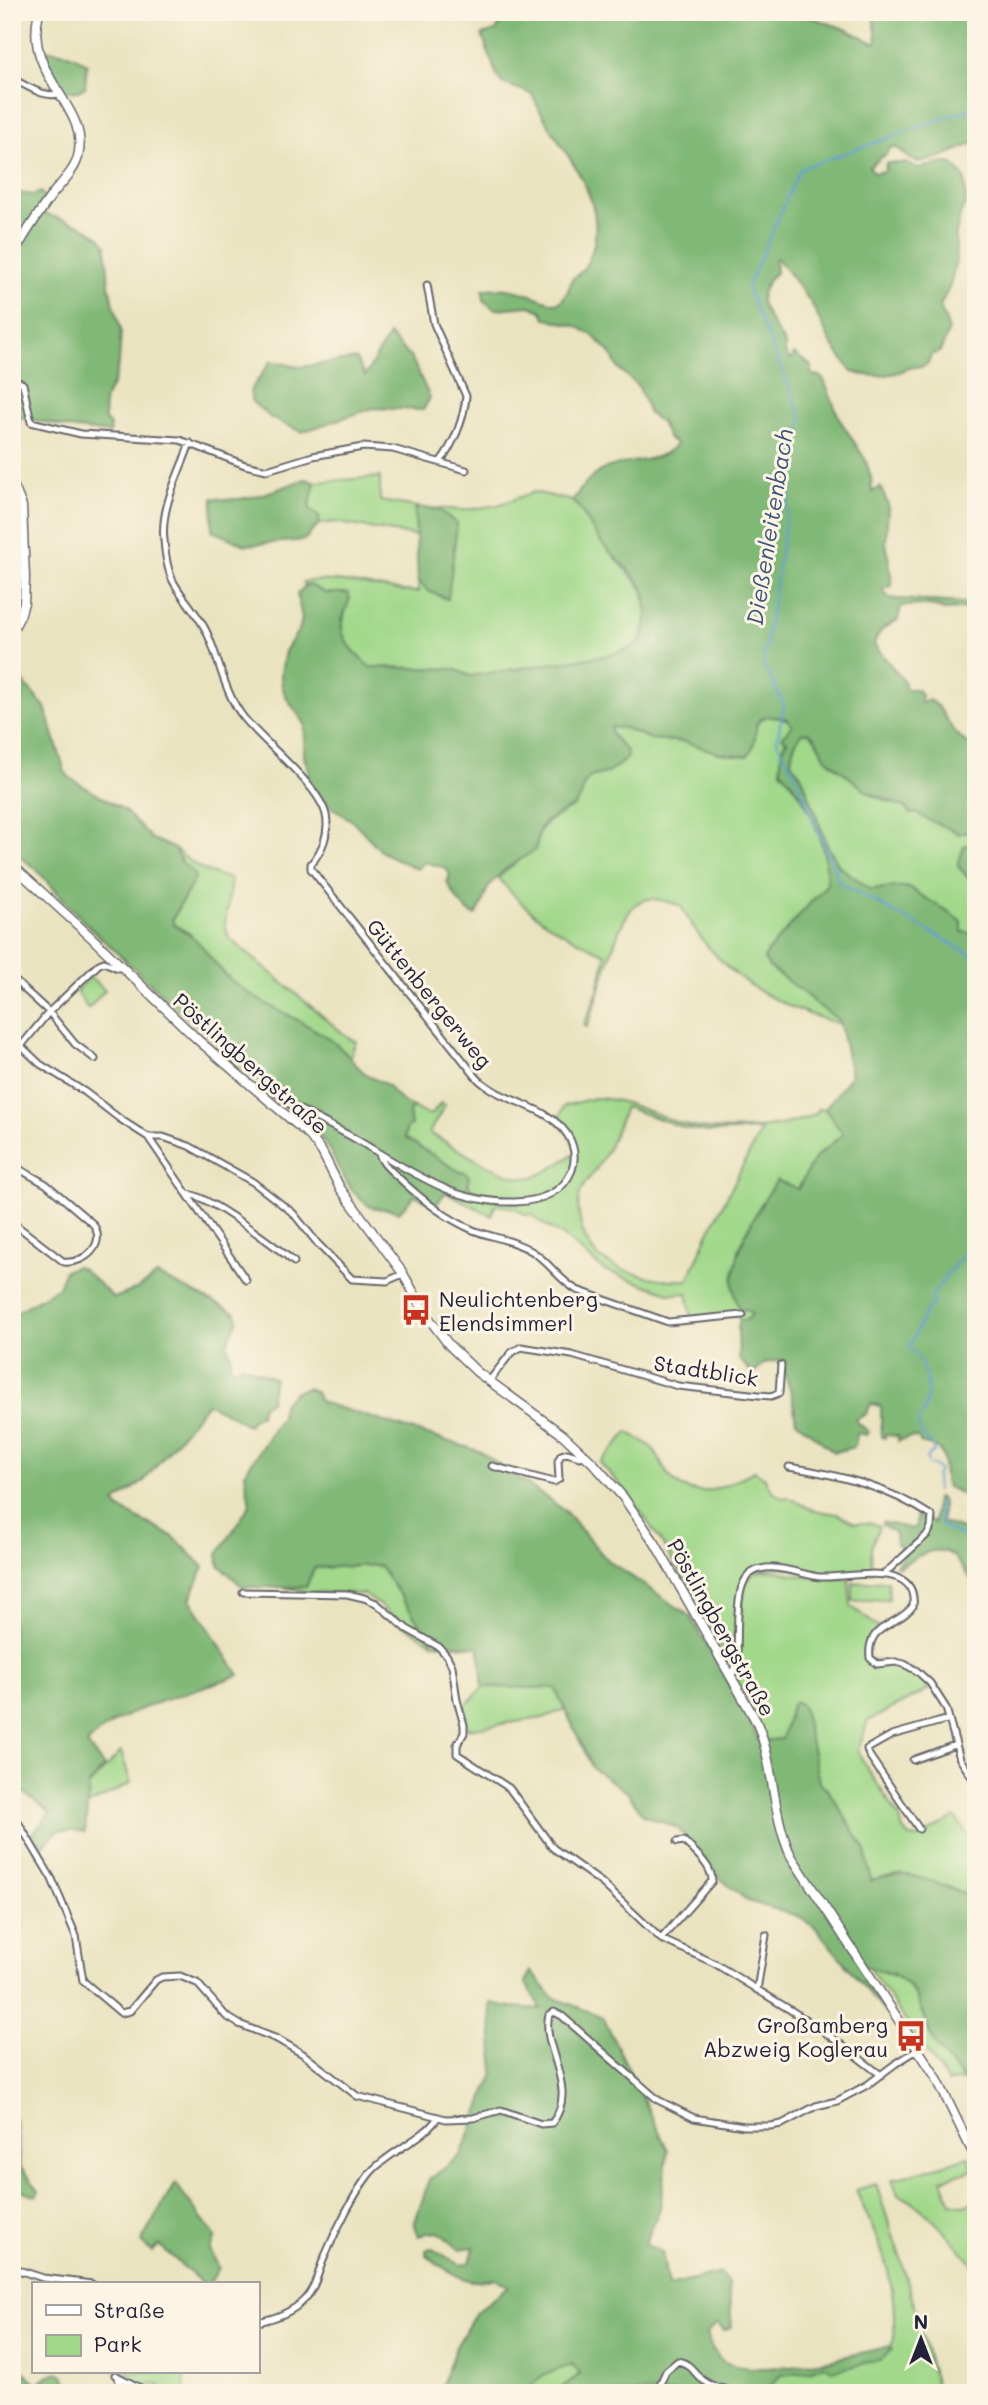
<svg xmlns="http://www.w3.org/2000/svg" width="988" height="2405" font-family="Mali,sans-serif">
<style>
.green{fill:#a1d88a;stroke:#627d62;stroke-width:2;fill-rule:evenodd}
.forest{fill:#80b876;stroke:#516d58;stroke-width:2}
.lines{fill:none;stroke-linecap:round;stroke-linejoin:round}
.stream{stroke:#629fd3;stroke-width:2}
.minor-casing{stroke:#68666a;stroke-width:9}
.secondary-casing{stroke:#68666a;stroke-width:11}
.minor{stroke:#fff;stroke-width:5}
.secondary{stroke:#fff;stroke-width:8}
.labels{text-anchor:middle;dominant-baseline:central;stroke-width:6;stroke-linejoin:round;paint-order:stroke}
.street-label{font-size:21px;fill:#22223b;stroke:#fcf5e5}
.poi-label{font-size:21px;fill:#22223b;stroke:#fcf5e5;text-anchor:start}
.water-label{font-size:23px;font-style:italic;fill:#3c5478;stroke:#fcf5e5}
</style>
<rect width="100%" height="100%" fill="#fcf5e5"/>
<filter id="ink" filterUnits="userSpaceOnUse"><feTurbulence type="fractalNoise" baseFrequency=".0143" numOctaves="2"/><feDisplacementMap in="SourceGraphic" scale="14" xChannelSelector="R" yChannelSelector="G"/><feConvolveMatrix kernelMatrix="1 2 1 2 8 2 1 2 1" color-interpolation-filters="sRGB"/></filter>
<filter id="wash" filterUnits="userSpaceOnUse"><feTurbulence type="fractalNoise" baseFrequency=".00686" numOctaves="4" result="noise"/><feDisplacementMap in="SourceGraphic" scale="28" xChannelSelector="R" yChannelSelector="G"/><feGaussianBlur stdDeviation="1.57" result="paint"/><feColorMatrix in="noise" values="0 0 0 0 0 0 0 0 0 0 0 0 0 0 0 0 0 1.4 0 .05"/><feComposite in="paint" operator="in"/></filter>
<g filter="url(#wash)">
<rect width="100%" height="100%" fill="#eae3c0"/>
<path class="green" d="M380 477V501L417 507 415 510 416 536 334 522 319 524V517L309 509 315 482Z
M534 492 572 501 584 512 612 554 643 589 647 614 641 640 628 649 609 655 470 676 454 669 370 667C342 639 335 637 350 598L325 593 310 585 305 586 303 582C341 576 380 591 418 592V580L428 591 447 599 457 524 439 510 430 508 465 510 498 505Z
M766 716 787 719 792 725 781 753V770C809 799 827 843 827 884L768 951 764 959 769 967 804 993 816 1004 839 1020 840 1024C769 1004 716 973 681 906 668 902 652 895 639 902 616 914 600 999 587 1027L584 1025 598 991 606 954C561 934 529 917 498 877L537 846C538 815 562 820 579 799 583 793 581 785 588 779 593 774 602 775 609 772 615 768 621 763 627 758V752L611 734V727L624 728 651 739 685 742 719 753 747 756C760 744 748 723 766 716Z
M808 732 814 737 826 758 836 767 874 796 904 807 911 814 916 813C930 823 945 825 959 834L968 831 976 819V843L964 846 958 865 976 887V934L962 932 950 912 925 900 912 888 904 887 870 889 839 866 827 845 802 777 791 763C791 752 795 741 802 733Z
M173 848C194 865 204 873 231 879L225 925 229 938 350 1039 356 1041 350 1057 330 1039 267 1006 230 980 189 933 174 925 172 920 195 878 194 873 182 863Z
M90 977 105 990 88 1009 76 991Z
M594 1098C621 1097 657 1116 683 1124 715 1135 788 1129 817 1113L818 1109H825L844 1134 814 1159 798 1189 762 1201 739 1249 733 1283 752 1314 748 1319 740 1321 737 1313 692 1319 687 1293 671 1294 604 1270 563 1236 537 1220 532 1214 526 1215 515 1208 495 1205 492 1216 446 1192 521 1204 476 1196 468 1186 469 1182 460 1172 405 1138 409 1112 413 1107 425 1114H432L441 1103 445 1105 429 1133C452 1145 499 1176 523 1178 542 1179 562 1161 577 1152L569 1135 558 1122 564 1106ZM625 1107 685 1128 707 1132 761 1130 708 1234 688 1280C663 1282 621 1273 600 1258 583 1245 575 1213 580 1193 583 1184 593 1175 598 1166 610 1148 617 1128 625 1107Z
M628 1432C635 1437 645 1441 651 1447 659 1455 662 1467 669 1476 694 1506 727 1485 754 1471L765 1478 767 1484 775 1493 783 1498 788 1497 813 1510 837 1514 855 1523H872L879 1526 871 1548 872 1572 828 1575 783 1567 751 1571 743 1578 739 1592 732 1667C692 1597 657 1521 600 1463Z
M379 1565 433 1643 406 1627 375 1602 363 1594 308 1592 282 1587H306L314 1568Z
M763 1571H776L813 1578 849 1579 851 1606 879 1628C871 1638 867 1645 868 1658L886 1665H901L911 1669 931 1688 868 1721 858 1750 863 1762 900 1818 903 1830 910 1837 919 1838 955 1817 976 1845V1901C963 1891 914 1873 898 1875 889 1876 879 1879 871 1881L866 1851 828 1790 819 1783 803 1707 791 1706 783 1739 767 1741 737 1680 739 1631 745 1585 753 1574Z
M888 1581 889 1599 853 1601V1583Z
M483 1687 555 1688 565 1709 543 1718 467 1729 462 1709Z
M121 1752 131 1783 88 1805 89 1785Z
M867 1965C879 1973 892 1972 902 1981 921 1996 922 2020 933 2040 941 2055 954 2067 963 2080L948 2083Z
M969 2157 973 2169 942 2179 951 2203 962 2205 976 2202V2268C960 2249 920 2200 898 2195L892 2180Z
M876 2184 905 2272 938 2393 770 2392 768 2388 781 2375 811 2371 824 2365 892 2350 891 2346C896 2337 894 2331 894 2320 895 2270 875 2235 856 2190Z
M572 2364 580 2374 561 2389V2393H522L543 2376Z
M116 2372H184L185 2393H159L161 2386 150 2384 148 2390Z"/>
<path class="forest" d="M506 12H796L848 30 874 43 877 41 873 12H976V142C962 148 930 165 915 161 905 158 902 147 891 147L886 154 869 167 875 173 885 171 886 163H905L919 168 945 163 953 164 965 178 966 203 961 212 956 234V261L950 286 940 306 949 330 940 352 932 354 927 364 922 367C913 365 908 369 899 372 882 377 869 377 852 372L831 343 811 303 778 259H775L776 273C770 276 761 291 761 301 761 307 780 337 785 344V352L788 358 792 359 794 354 812 366 811 373 814 376 818 375 824 380 840 420 865 459 871 477 872 492 880 487 888 504 886 542 892 582V586L885 588 883 591 889 598 898 599 976 604V608L944 610 930 605 901 606 898 620C886 626 877 631 874 645L903 680 906 689H917L921 695V703L928 700C947 707 947 737 976 747V819L968 831 959 834C945 825 930 823 916 813L911 814 904 807 866 791 826 758 814 737 808 732 802 733C795 741 791 752 791 762L802 777 827 845 839 866 870 889C881 889 893 886 904 887 910 887 955 916 962 922V932L976 934V1501L947 1487C936 1467 958 1450 920 1443L919 1438 911 1437 898 1441V1436L885 1435V1438L881 1437V1406L871 1404 866 1414 855 1420 869 1432 866 1435 857 1433 855 1447 834 1452 796 1421 792 1395 780 1360 765 1363 753 1374 739 1359 738 1326 740 1321 748 1319 752 1314 748 1310 739 1308C737 1300 732 1289 733 1281 737 1243 756 1211 777 1180L798 1189 814 1159 843 1134 825 1109 851 1075 839 1020 816 1004 804 993 769 967 764 959 768 951 827 884C827 843 809 799 781 770V753L787 741 782 737 792 725 787 719C739 708 766 737 747 756L719 753 685 742 651 739 624 728 611 727V734L627 752V758L609 772 590 777 584 784 581 797 574 806 546 821 540 828 535 850C519 861 497 872 487 890 483 898 483 908 475 915 461 909 455 895 447 882L450 875 446 868 425 862 417 869 382 852 354 822 327 804 305 778 309 771 304 757 305 724 286 697 282 686 281 673 285 651 300 628 302 618 297 594 305 586 310 585 325 593H348C351 600 347 606 344 614 335 637 355 652 370 667L454 669 470 676 609 655C620 652 631 649 639 642 650 631 649 603 643 589 635 571 612 557 600 541 590 527 585 513 572 501 581 488 595 472 609 467 631 460 662 462 677 444L668 438 661 422 649 414 639 387 618 368 610 352 592 335 576 326 545 318 542 311 530 306 495 309 484 301 483 290C506 284 531 295 553 303L560 302 568 291 572 279C582 273 587 265 591 254 613 194 552 145 532 94L502 83 497 76 482 35 496 31Z
M49 50C64 52 75 55 87 64L85 87C75 95 69 91 57 87L43 56Z
M12 192 33 195 41 192 45 198 41 208 45 214 80 225 100 237 106 245 109 286 121 330 119 362 114 381 104 401 105 420 110 425V433L69 428 22 417 12 432V397L17 383 12 339Z
M389 335 412 359 430 398 423 410 373 408 302 432 271 418 252 402 250 391 271 361 299 367 356 359 365 376Z
M306 479 315 482 309 508 319 517V524L304 540 246 545 212 531 213 498C247 504 274 490 306 479Z
M417 507 439 510 457 524 448 599 428 591 418 580 415 514Z
M12 644 14 657 22 681 45 707 65 772 70 778 124 810 152 839 173 848 182 863 194 873 195 878 172 919 174 925C208 942 206 959 231 980 261 1006 300 1017 332 1041 346 1051 353 1064 366 1074 372 1080 383 1080 389 1087 396 1096 402 1103 413 1107L409 1112 411 1125 406 1128 405 1138 460 1172 464 1171 469 1176 468 1186 479 1192 478 1195 449 1188 435 1206 415 1195 399 1212C387 1206 377 1212 368 1205 346 1191 338 1162 324 1142 319 1134 312 1128 306 1121L307 1115 284 1097 275 1083 259 1082 250 1076 85 923 36 869 15 853 12 848Z
M976 843V887L958 866 964 846Z
M76 1266 83 1269 114 1298 137 1289 157 1275 236 1313 238 1320 227 1343 231 1357V1370L242 1365 274 1378 270 1401 261 1407 260 1415 251 1420 248 1426C235 1416 221 1411 207 1403L144 1481 115 1502 118 1508 174 1537 204 1567 190 1599 239 1675C196 1691 117 1709 87 1744L104 1767 89 1785 85 1832 59 1830 38 1851 30 1837 50 1813 12 1783V1315L59 1287 64 1271Z
M307 1388 316 1392 320 1402 479 1451 564 1510 607 1560 690 1616 751 1722 759 1741 782 1739 791 1706 795 1702 799 1703 803 1707 819 1782 828 1790 866 1851 871 1881C879 1879 889 1876 898 1875 915 1873 962 1891 976 1901V1929L971 1935 976 1940V2101L961 2077 935 2044 915 1995 910 1987 893 1974 860 1965V1970L886 2007V2011L883 2010 815 1927 798 1916 748 1901 721 1879 678 1828 643 1815 627 1792 593 1769 555 1688 483 1687 479 1647 433 1643 379 1565 314 1568 306 1587H243L219 1565 218 1554 250 1505 245 1473 281 1417 282 1404 294 1392Z
M936 1498H940L942 1503V1522L976 1534V1583C967 1577 964 1570 958 1562 943 1539 916 1556 899 1567L896 1566 905 1552 896 1543 895 1533 882 1525V1522L912 1529 916 1526V1516L934 1523Z
M531 1971 552 1997 603 2017 668 2150 660 2208 645 2244 662 2252 668 2286 721 2273 728 2283 732 2327 724 2331 717 2323 707 2333C710 2344 713 2354 723 2361 756 2380 854 2355 891 2346L892 2349 882 2359 833 2371 824 2365 811 2371 781 2375 768 2388 770 2393H561L560 2389 580 2374 572 2364 543 2376 522 2393H439L456 2347 476 2312 509 2286 495 2278C470 2289 446 2270 426 2255V2250L431 2248 461 2265 470 2263 474 2247 459 2249 439 2232 427 2233 419 2236 414 2225 429 2180 461 2155 494 2073 490 2003 511 2007 541 2009 525 1982Z
M12 2111 16 2125 20 2166 39 2191 36 2196 19 2189 12 2198Z
M175 2183 216 2237 210 2250 219 2268 209 2284H203L159 2245 152 2252 141 2242Z
M12 2361 38 2384C60 2367 61 2368 73 2393H12Z"/>
<g class="lines">
<path class="stream" d="M976 107 800 169 747 288 802 417 763 663 784 705 777 741 797 779 840 883 976 957
M937 1491 936 1477 939 1470 934 1465H929L926 1457 934 1452C933 1440 923 1439 919 1429 915 1421 923 1416 925 1409 932 1387 924 1361 909 1347L925 1313 933 1305 932 1294 938 1289 946 1275 961 1258 971 1239 976 1235
M938 1500 940 1523 948 1530 976 1542
M12 2370 27 2393"/>
</g>
</g>
<g filter="url(#ink)">
<g class="lines">
<defs>
<path id="minor" d="M12 79C27 85 42 98 59 94
M427 285 434 324 466 396C464 419 454 444 440 462
M13 379 23 384 31 422 81 434 180 440 245 465 267 470 313 456 363 447 393 449 466 470
M190 443C180 473 160 507 164 540 165 553 167 569 173 581 183 600 200 615 208 635 220 662 225 695 244 718 265 744 319 785 326 815 330 833 322 851 311 864V869L477 1078C503 1104 547 1104 567 1134 574 1145 576 1158 572 1170 555 1215 480 1204 446 1189 413 1175 383 1155 352 1137 332 1126 311 1116 291 1105 284 1101 277 1091 269 1089 264 1088 263 1090 259 1092
M12 978 49 1012 75 1044 95 1059
M12 1042 21 1046 40 1064 85 1092 120 1119 148 1137H163L189 1146 253 1182 293 1213 318 1244 352 1279 387 1281 403 1274
M21 1046 49 1012 99 964 104 962 118 968 122 966
M148 1137 246 1280
M379 1153C381 1163 391 1171 399 1178 421 1199 445 1218 473 1230 493 1238 515 1240 533 1252 550 1263 560 1281 577 1290L668 1322 743 1315
M12 1165 46 1184 93 1224C107 1244 85 1264 64 1262L12 1222
M188 1194C207 1195 278 1248 294 1262
M489 1381 511 1353 521 1347 572 1355 678 1386 759 1395 771 1396 779 1393 781 1365
M492 1466 554 1482 559 1479 558 1461 561 1455 567 1453 580 1457 585 1455
M789 1467C840 1475 888 1487 932 1516L931 1527 928 1534 883 1575
M243 1592 347 1594 364 1598 376 1603 407 1629 439 1647 447 1656 452 1666 457 1700 464 1725V1733L457 1745V1754L509 1788 553 1848 602 1883 661 1939 714 1963 818 2027 881 2075
M731 1676C744 1664 730 1598 747 1577 764 1557 800 1575 820 1577 848 1579 918 1558 913 1606 898 1627 866 1623 870 1658L877 1664 896 1662 904 1664 917 1671 930 1683 946 1708 960 1759 976 1783
M913 1760 955 1745
M12 1812 52 1879 76 1936 83 1981 121 2013 130 2011 156 1980 162 1977 180 1976 197 1983 226 2016 239 2024 277 2039 303 2054 357 2096 446 2119 473 2118 501 2110 541 2124 552 2123C580 2088 540 2047 549 2015L554 2012 562 2016 658 2100 694 2118 744 2126H770L782 2124 816 2106 837 2101 867 2085 895 2064 919 2049
M919 1829 869 1755 867 1749 892 1735 949 1719
M661 1939 712 1881C712 1865 694 1852 684 1841L677 1842
M757 1990 766 1935
M12 2268 43 2278 92 2284
M257 2322C273 2319 293 2312 305 2299 316 2287 318 2271 325 2256 335 2232 355 2191 371 2172 387 2153 428 2136 437 2118
M115 2375 150 2393
M117 2377 124 2393
M656 2393 666 2371 678 2361C692 2364 694 2374 704 2381 720 2392 741 2391 760 2393"/>
<path id="secondary" d="M12 255C25 235 37 215 51 196 60 184 74 172 78 157 91 105 22 78 39 12
M12 349 15 366 12 383
M12 482 22 506 25 578 24 603 20 616 12 631
M12 865 93 939 198 1040 309 1135 322 1152 340 1188 402 1272 427 1316 449 1345 477 1372 563 1435 593 1463 623 1497 655 1543 756 1721C775 1764 771 1813 791 1856L936 2077 976 2159"/>
</defs>
<use href="#minor" class="minor-casing"/>
<use href="#secondary" class="secondary-casing"/>
<use href="#minor" class="minor"/>
<use href="#secondary" class="secondary"/>
</g>
</g>
<defs>
<symbol id="bus-bare" viewBox="-9 -9 18 18"><path d="M-5-6H5V4H4V6H2V4H-2V6H-4V4H-5ZM-3.5-4V0h7V-4ZM-3.5 1.2v1.5H-2V1.2ZM2 1.2v1.5H3.5V1.2Z" fill="#c8321e" stroke="#fcf5e5" stroke-width="2.5" paint-order="stroke"/></symbol>
</defs>
<g fill-rule="evenodd">
<use href="#bus-bare" x="394" y="1288" width="44" height="44"/>
<use href="#bus-bare" x="889" y="2014" width="44" height="44"/>
</g>
<g class="labels">
<g class="street-label">
<text transform="translate(430 993) rotate(51)">Güttenbergerweg</text>
<text transform="translate(251 1063) rotate(42)">Pöstlingbergstraße</text>
<text transform="translate(706 1370) rotate(9)">Stadtblick</text>
<text transform="translate(722 1627) rotate(61)">Pöstlingbergstraße</text>
</g>
<g class="poi-label">
<text x="439" y="1298">Neulichtenberg<tspan x="439" dy="24">Elendsimmerl</tspan></text>
<text x="888" y="2024" text-anchor="end">Großamberg<tspan x="888" dy="24">Abzweig Koglerau</tspan></text>
</g>
<g class="water-label">
<text transform="translate(769 527) rotate(-81)">Dießenleitenbach</text>
</g>
</g>
<rect width="988" height="2405" fill="none" stroke="#fcf5e5" stroke-width="42"/>
<rect x="32" y="2282" width="228" height="91" fill="#fcf5e5" stroke="#a5a1a1" stroke-width="2"/>
<rect x="46" y="2305" width="35" height="10" fill="#ffffff" stroke="#a5a1a1" stroke-width="2"/>
<text x="94" y="2318" font-size="21" fill="#22223b">Straße</text>
<rect x="46" y="2335" width="35" height="21" fill="#a1d88a" stroke="#a5a1a1" stroke-width="2"/>
<text x="94" y="2352" font-size="21" fill="#22223b">Park</text>
<g transform="translate(921 2339)" stroke="#fcf5e5" stroke-width="5" paint-order="stroke">
<path d="M0-5L12 26L0 18L-12 26Z" fill="#22223b"/>
<text y="-10" font-size="19" font-weight="bold" text-anchor="middle" fill="#22223b">N</text>
</g>
</svg>
